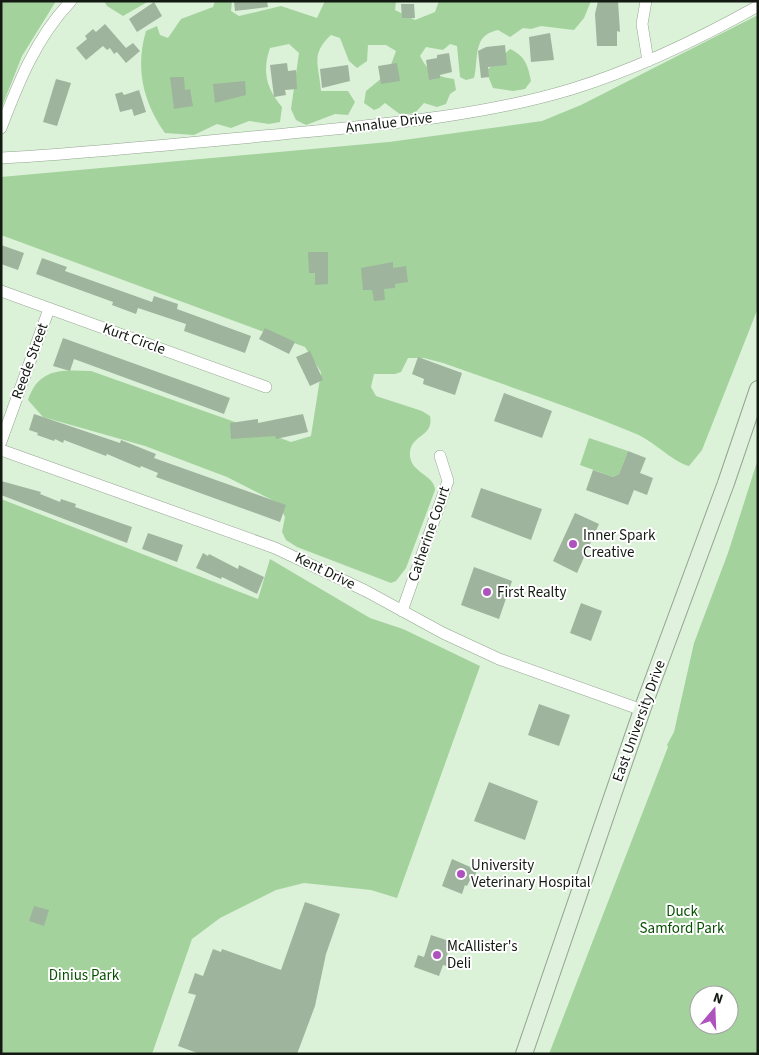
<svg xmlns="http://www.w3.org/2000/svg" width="759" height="1055" font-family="'Source Sans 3',sans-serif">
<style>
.green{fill:#a3d29d;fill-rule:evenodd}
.building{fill:#9fb49d}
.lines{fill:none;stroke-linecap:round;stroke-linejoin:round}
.street-casing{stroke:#92a68f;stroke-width:12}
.secondary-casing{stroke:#92a68f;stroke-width:18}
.street{stroke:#fff;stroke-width:11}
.secondary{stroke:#e0f1dd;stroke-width:16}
.poi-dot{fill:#ae52bd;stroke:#fff;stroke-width:2}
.labels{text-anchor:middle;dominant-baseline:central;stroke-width:4;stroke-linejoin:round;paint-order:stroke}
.street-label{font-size:15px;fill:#121a11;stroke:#fff}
.poi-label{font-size:15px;fill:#121a11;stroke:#fff;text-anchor:start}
.park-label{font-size:15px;fill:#075001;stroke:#fff}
</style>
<rect width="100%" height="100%" fill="#dbf1d8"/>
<path class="green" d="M1 1H56L22 56 1 109Z
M104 1H149L123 16 107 6Z
M215 1H232L231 11 239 16 281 6 317 18 325 1H396L395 10 415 20 435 12 439 1H591L584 18 574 30 541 26 531 29 523 28 510 37 498 30C472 35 479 58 474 78L466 80 460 77 457 46 450 44 443 50 426 47 420 56C428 72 437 77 454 79L456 90 450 94 446 104 437 107 424 103 415 113 401 115 385 103 379 108 374 110 364 103 366 91 388 73 396 51 386 45H368L367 61 357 68 349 61 340 38 331 35C310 54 319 65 321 91H348L355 102 348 115 335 114 306 125 296 120 291 109 299 53 289 44 270 48C262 71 266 88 282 107L280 122 269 124 249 121 231 128 217 124 194 135 165 133C143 102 135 68 146 31L157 26 160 35 168 38 181 19 213 7Z
M758 15V308L702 450 689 466C671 461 653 440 634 433 572 407 507 386 443 363L424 358H408L401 372 395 374H374L371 387 376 396 422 411 430 416C434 437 412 434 410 452 408 473 435 474 435 490L406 568 396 581 391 583 297 547 286 540 282 532 285 517 278 503 227 477 145 446 43 417 28 400C39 367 63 370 91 371L291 442 311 436 321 372 305 347 1 235V177L389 142 542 121 581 105Z
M510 49C525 56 528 65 531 81L525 89 513 91 493 88 486 71Z
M589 438 628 451 619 474 613 477 580 465Z
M758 459V1054H549L668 747 667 745 674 732 694 643 728 553ZM699 995H729V1025H699Z
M1 499 258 599 270 559 370 618 403 629 480 666 397 898 371 890 304 883 276 890 220 918 192 939 152 1054H1Z"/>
<path class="building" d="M234 1H267L268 7 235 11Z
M598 1H618L620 32 617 31V46H597L595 14Z
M154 2 162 16 137 32 129 19Z
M401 4H414L415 18H402Z
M105 24 126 48 133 43 140 51 126 63 117 52 114 54 110 48 107 50 103 46 86 60 76 48 87 39 85 36 93 29 96 32Z
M550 33 554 60 531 62 529 37Z
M505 45 507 65 488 67 489 77 481 78 478 51 486 47Z
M449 53 452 72 440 75V78L429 80 426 60 437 58V55Z
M287 63 288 71 296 70 297 89 285 90 286 95 274 97 270 65Z
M397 63 400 81 381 84 378 66Z
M348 65 350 81 322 88 320 69Z
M170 77H184L185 90 190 89 193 106 174 109Z
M56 79 71 83 57 126 43 122Z
M245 81 246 95 215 103 213 84Z
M139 90 146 112 134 116 132 109 120 112 115 94 122 92 124 95Z
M1 245 24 253 18 270 1 264Z
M308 252H328V284L315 285V273H309Z
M42 258 67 267 65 271 152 302 154 296 178 304 177 309 251 336 245 353 184 331 186 324 138 308 136 314 112 305 113 302 36 274Z
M393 262V268L406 266 408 282 395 284V288L384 289 385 300 374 301 372 290H363L361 268Z
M265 328 295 342 289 354 259 339Z
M63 338 230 398 224 414 74 359 70 371 53 366Z
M310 351 323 380 310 386 296 357Z
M418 357 462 373 455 395 423 384 424 379 412 374Z
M504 393 552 411 542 438 494 421Z
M34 414 120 443 121 440 156 454 154 458 286 505 280 522 156 477 158 473 141 466 140 468 107 454 106 456 64 440 63 443 55 439 54 441 37 435 38 433 29 430Z
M303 414 308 432 276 439 275 436 231 439 230 423 258 419V423Z
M628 451 646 458 640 473 653 478 647 495 634 490 628 505 586 490 593 470 613 477 619 474Z
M1 481 41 492 40 494 60 502 61 499 76 504 75 507 132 527 127 543 1 495Z
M481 488 542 509 531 540 471 517Z
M575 513 599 524 577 573 553 561Z
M148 533 183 545 177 562 142 549Z
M203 553 208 556 209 554 238 569 239 565 264 577 257 594 222 577 221 579 196 568Z
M474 567 512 581 499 619 461 605Z
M581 603 602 611 591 641 570 633Z
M539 704 570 715 559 746 528 735Z
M489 782 538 801 525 840 474 821Z
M452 859 477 870 473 881 470 880 467 886 465 885 462 894 442 886Z
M305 902 340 914 326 954 315 1006 297 1054H200L178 1046 196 995 188 993 195 973 203 976 213 949 221 952 222 949 281 970Z
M34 906 49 910 44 926 29 921Z
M431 935 452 942 447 955H450L447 966 443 965 439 976 414 967 418 955 424 957Z"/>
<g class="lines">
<defs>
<path id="street" d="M646 1 642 24 648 61
M1 128C19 81 36 38 71 1
M1 158C92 153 183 143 274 135 374 125 476 118 572 89 637 69 699 39 758 6
M1 291 266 387
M1 442 49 309
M1 450 275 548 366 591 443 633 499 659 642 710
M402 611 448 481 440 456"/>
<path id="secondary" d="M524 1054 642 710 726 483 758 389"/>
</defs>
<use href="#street" class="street-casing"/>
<use href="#secondary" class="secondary-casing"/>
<use href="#street" class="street"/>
<use href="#secondary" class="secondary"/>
</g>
<g class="poi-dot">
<circle cx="573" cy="544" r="5"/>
<circle cx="487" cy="592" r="5"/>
<circle cx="461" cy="874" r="5"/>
<circle cx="437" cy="955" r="5"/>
</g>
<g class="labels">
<g class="street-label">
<text transform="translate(389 123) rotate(-7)">Annalue Drive</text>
<text transform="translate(134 339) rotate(20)">Kurt Circle</text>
<text transform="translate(30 361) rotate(-70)">Reede Street</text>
<text transform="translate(429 534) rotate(-71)">Catherine Court</text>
<text transform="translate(325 571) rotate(26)">Kent Drive</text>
<text transform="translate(639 721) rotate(-70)">East University Drive</text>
</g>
<g class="poi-label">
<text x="583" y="535">Inner Spark<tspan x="583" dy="17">Creative</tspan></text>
<text x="497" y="592">First Realty</text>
<text x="471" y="865">University<tspan x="471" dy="17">Veterinary Hospital</tspan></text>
<text x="447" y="946">McAllister's<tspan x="447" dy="17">Deli</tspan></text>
</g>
<g class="park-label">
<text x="682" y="911">Duck<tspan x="682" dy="17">Samford Park</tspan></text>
<text x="84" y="975">Dinius Park</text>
</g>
</g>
<rect width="759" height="1055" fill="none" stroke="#121a11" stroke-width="5"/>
<g transform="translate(714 1010) rotate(19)"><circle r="24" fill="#ffffff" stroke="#a0a3a0"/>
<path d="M0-4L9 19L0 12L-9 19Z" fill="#ae52bd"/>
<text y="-8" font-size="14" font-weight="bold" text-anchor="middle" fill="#121a11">N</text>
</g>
</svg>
